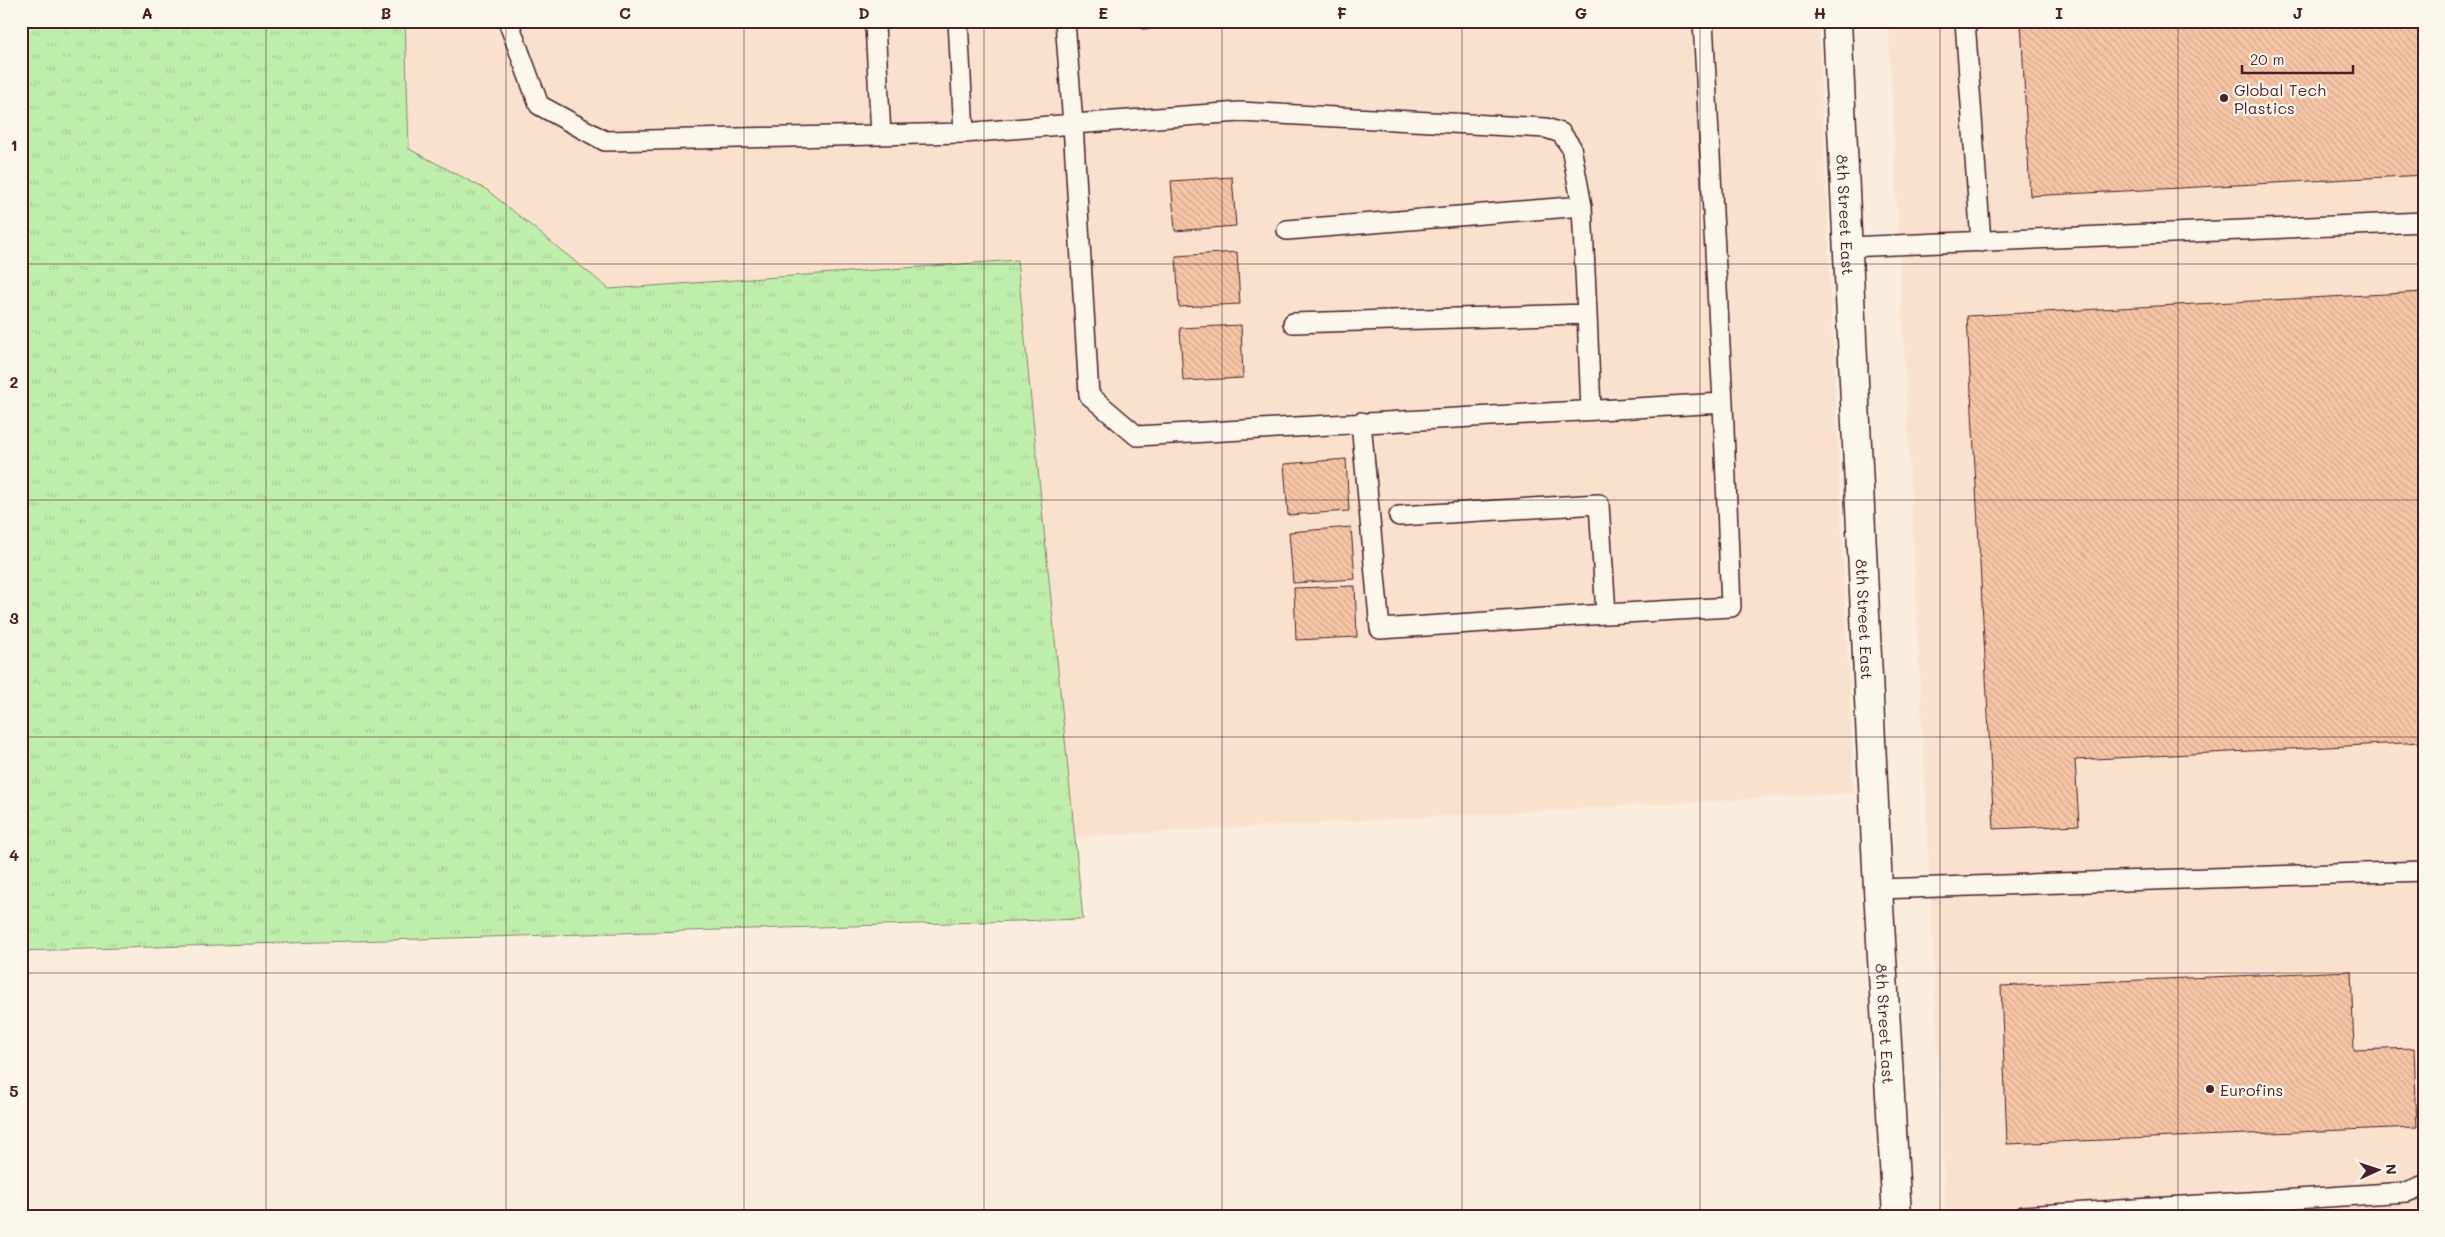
<svg xmlns="http://www.w3.org/2000/svg" width="2445" height="1237" font-family="Mali,sans-serif">
<style>
.built{fill:#f9e1cd}
.grass{fill:url(#grass-tufts);stroke:#84866c}
.building{fill:url(#building-back-hatch);stroke:#4a1f2b}
.lines{fill:none;stroke-linecap:round;stroke-linejoin:round}
.lane-casing{stroke:#4a1f2b;stroke-width:22}
.street-casing{stroke:#4a1f2b;stroke-width:31}
.lane{stroke:#fbf7ec;stroke-width:19}
.street{stroke:#fbf7ec;stroke-width:28}
.grid{fill:none;stroke:#4a1f2b;stroke-width:1;stroke-opacity:0.55}
.poi-dot{fill:#4a1f2b;stroke:#fbf7ec;stroke-width:2}
.labels{text-anchor:middle;dominant-baseline:central;stroke-width:4.5;stroke-linejoin:round;paint-order:stroke}
.poi-label{font-size:16px;fill:#4a1f2b;stroke:#fbf7ec;text-anchor:start}
.street-label{font-size:16px;fill:#4a1f2b;stroke:#fbf7ec}
.neatline{fill:none;stroke:#4a1f2b;stroke-width:2}
.grid-label{font-size:16px;text-anchor:middle;font-weight:bold;fill:#4a1f2b}
</style>
<defs>
<pattern id="grass-tufts" width="24" height="20" patternUnits="userSpaceOnUse" patternTransform="scale(1.25)"><rect width="24" height="20" fill="#bfeeac"/><path d="M3 7l-1-3M5 7V3M7 7l1-3M15 17l-1-3M17 17v-4M19 17l1-3" fill="none" stroke="#a6cc94"/></pattern>
<pattern id="building-back-hatch" width="6" height="6" patternUnits="userSpaceOnUse" patternTransform="scale(1.25)"><rect width="6" height="6" fill="#f6c5a6"/><path d="M-1 5l2 2M0 0l6 6M5-1l2 2" fill="none" stroke="#d4a98f"/></pattern>
</defs>
<rect width="100%" height="100%" fill="#faedde"/>
<filter id="ink" filterUnits="userSpaceOnUse"><feTurbulence type="fractalNoise" baseFrequency=".02" numOctaves="2"/><feDisplacementMap in="SourceGraphic" scale="10" xChannelSelector="R" yChannelSelector="G"/><feConvolveMatrix kernelMatrix="1 2 1 2 8 2 1 2 1" color-interpolation-filters="sRGB"/></filter>
<g filter="url(#ink)">
<path class="built" d="M405 21H1818L1854 793 1074 837 1017 260 609 289 487 190 409 149Z
M1888 21H2424V1216H1946Z"/>
<path class="grass" d="M21 21H405L409 149 487 190 609 289 1017 260 1083 919 21 951Z"/>
<path class="building" d="M592 21H651L592 24Z
M1141 21H1301L1142 29Z
M2021 21H2424V175L2030 196Z
M1232 177 1236 226 1175 231 1171 181Z
M1237 252 1240 304 1179 307 1176 256Z
M2424 292V742L2075 760 2079 825 1994 829 1967 316Z
M1241 325 1243 378 1183 381 1180 328Z
M1346 459 1349 511 1288 515 1284 464Z
M1351 527 1355 579 1293 583 1289 532Z
M1355 586 1357 637 1296 640 1294 588Z
M2351 971 2354 1050 2414 1048 2417 1127 2007 1144 2001 986Z"/>
<g class="lines">
<defs>
<path id="lane" d="M508 21 539 105 605 141 964 133 1073 124 1065 21
M958 21 964 133
M1965 21 1981 242
M875 25 881 135
M1582 206 1571 147 1561 133 1546 128 1240 112 1073 124 1089 395 1137 436 1723 403 1703 21
M1287 230 1582 206 1587 314
M1848 247 2424 222
M1293 323 1587 314 1591 410
M1361 422 1380 629 1606 614 1599 504 1399 516
M1606 614 1731 607 1723 403
M1878 889 2424 871
M2024 1216 2407 1192 2424 1185"/>
<g id="street">
<path id="s1" d="M1837 21 1878 889 1897 1216"/>
</g>
</defs>
<use href="#lane" class="lane-casing"/>
<use href="#street" class="street-casing"/>
<use href="#lane" class="lane"/>
<use href="#street" class="street"/>
</g>
</g>
<path class="grid" d="M266 21V1216M506 21V1216M744 21V1216M984 21V1216M1222 21V1216M1462 21V1216M1700 21V1216M1940 21V1216M2178 21V1216M21 264H2424M21 500H2424M21 737H2424M21 973H2424"/>
<g class="poi-dot">
<circle cx="2224" cy="98" r="5"/>
<circle cx="2210" cy="1089" r="5"/>
</g>
<g class="labels">
<g class="poi-label">
<text x="2234" y="89">Global Tech<tspan x="2234" dy="18">Plastics</tspan></text>
<text x="2220" y="1089">Eurofins</text>
</g>
<g class="street-label">
<text stroke="none"><textPath href="#s1" startOffset="194">8th Street East</textPath></text>
<text stroke="none"><textPath href="#s1" startOffset="599">8th Street East</textPath></text>
<text stroke="none"><textPath href="#s1" startOffset="1004">8th Street East</textPath></text>
</g>
</g>
<rect width="2445" height="1237" fill="none" stroke="#fbf7ec" stroke-width="55"/>
<g transform="translate(2378 1170) rotate(87)" stroke="#fbf7ec" stroke-width="4" paint-order="stroke">
<path d="M0-4L9 19L0 12L-9 19Z" fill="#4a1f2b"/>
<text y="-8" font-size="14" font-weight="bold" text-anchor="middle" fill="#4a1f2b">N</text>
</g>
<path d="M2242 65v8h111v-8" fill="none" stroke="#4a1f2b" stroke-width="2.5"/>
<text x="2250" y="65" font-size="15" fill="#4a1f2b" stroke="#fbf7ec" stroke-width="4" paint-order="stroke">20 m</text>
<rect x="28" y="28" width="2390" height="1182" class="neatline"/>
<g class="grid-label">
<text x="147" y="19">A</text>
<text x="386" y="19">B</text>
<text x="625" y="19">C</text>
<text x="864" y="19">D</text>
<text x="1103" y="19">E</text>
<text x="1342" y="19">F</text>
<text x="1581" y="19">G</text>
<text x="1820" y="19">H</text>
<text x="2059" y="19">I</text>
<text x="2298" y="19">J</text>
<text x="14" y="151">1</text>
<text x="14" y="388">2</text>
<text x="14" y="624">3</text>
<text x="14" y="861">4</text>
<text x="14" y="1097">5</text>
</g>
</svg>
